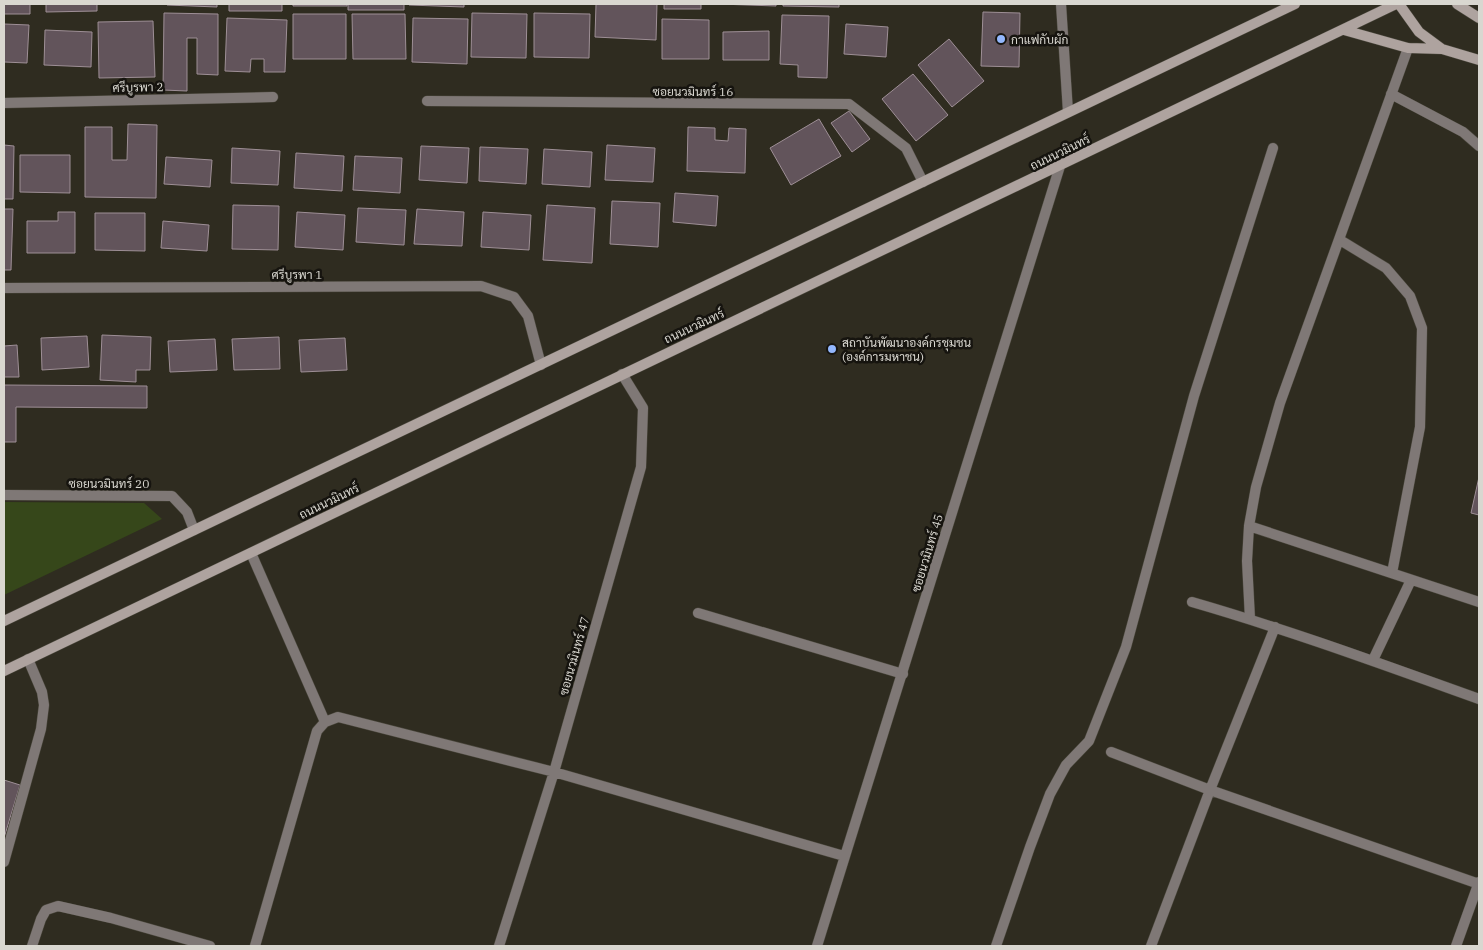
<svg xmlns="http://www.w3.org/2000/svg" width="1483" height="950" font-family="'IBM Plex Serif',Sarabun,serif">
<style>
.green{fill:#36471a}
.building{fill:#62545b;stroke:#9e8f96}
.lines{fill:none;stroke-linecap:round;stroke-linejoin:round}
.lane-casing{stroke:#4a473c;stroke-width:11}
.street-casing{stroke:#4a473c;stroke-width:11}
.secondary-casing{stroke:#4a473c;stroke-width:11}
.lane{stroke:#7f7876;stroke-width:10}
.street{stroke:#7f7876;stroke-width:10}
.secondary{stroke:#aea39f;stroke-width:10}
.poi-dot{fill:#93b7fd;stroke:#16140f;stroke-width:2}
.labels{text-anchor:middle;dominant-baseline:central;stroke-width:5;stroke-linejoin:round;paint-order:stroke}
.poi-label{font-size:12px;fill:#d9d7d0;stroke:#16140f;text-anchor:start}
.street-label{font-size:12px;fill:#d9d7d0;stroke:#16140f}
</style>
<rect width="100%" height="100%" fill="#2f2c20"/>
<path class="green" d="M4 502 144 503 162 519 4 595Z"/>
<path class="building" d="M4 4H30V14H4Z
M46 4H97V11L46 12Z
M167 4H217V7L167 5Z
M229 4H282V11H229Z
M293 4H347V6H293Z
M348 4H404V10H348Z
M409 4H464V7L409 5Z
M596 4H657L656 40 595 37Z
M664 4H701V9H664Z
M719 4H776V6Z
M783 4H839V7L783 6Z
M983 12 1020 13 1019 67 981 66Z
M164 13 218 14V75L197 74V38H187V91L163 90Z
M472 13 527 14 526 58 471 57Z
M534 13 590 14 589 58 534 57Z
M293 14H346V59H293Z
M352 14H405L406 59H353Z
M782 15 829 16 827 78 798 77V65L780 64Z
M227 18 287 20 285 72H264V59H251L250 72 225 71Z
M413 18 468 19 467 64 412 62Z
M662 19 709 20V59H662Z
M153 21 155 77 99 78 98 22Z
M4 24 29 25 27 63 4 62Z
M846 24 888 27 886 57 844 54Z
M45 30 92 32 91 67 44 65Z
M769 31V60H723V32Z
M949 39 984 81 952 107 918 65Z
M913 74 948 115 916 141 882 99Z
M849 111 870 139 852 152 831 123Z
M819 119 841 156 791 185 770 148Z
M128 124 157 125 156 198 85 197V127H112V160H127Z
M688 127 715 128V140L728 141 729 128 746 129 745 173 687 171Z
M4 145 14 146 13 199H4Z
M607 145 655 148 653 182 605 180Z
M421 146 469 148 467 183 419 180Z
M480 147 528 149 526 184 479 181Z
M232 148 280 151 278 185 231 183Z
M544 149 592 152 590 187 542 184Z
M296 153 344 156 342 191 294 188Z
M20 155H70V193L20 192Z
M355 156 402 158 400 193 353 190Z
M166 157 212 160 210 187 164 184Z
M675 193 718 196 716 226 673 222Z
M612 201 660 203 658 247 610 244Z
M233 205 279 206 278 250 232 249Z
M547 205 595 208 592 263 543 260Z
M358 208 406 210 404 245 356 242Z
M4 209H13L11 270H4Z
M417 209 464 212 462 246 414 244Z
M58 212H75V253H27V221H58Z
M297 212 345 215 343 250 295 247Z
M483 212 531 215 529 250 481 247Z
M95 213H145V251L95 250Z
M163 221 209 225 207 251 161 248Z
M102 335 151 337 150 370H136V382L100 380Z
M87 336 89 367 42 370 41 338Z
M279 337 280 369 234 370 232 339Z
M345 338 347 370 301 372 299 340Z
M215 339 217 370 170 372 168 341Z
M17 345 19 377H4V346Z
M4 385 147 386V408L16 407V442H4Z
M1479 477V515L1471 513Z
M4 780 20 785 4 838Z"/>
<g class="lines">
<defs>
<path id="lane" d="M698 613 903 674
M4 862 41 729 44 705 42 692 28 659"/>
<path id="street" d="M1061 4 1068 112
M1391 94 1463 132 1479 146
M427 101 849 104 906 148 923 182
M4 103 273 97
M1340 240 1386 268 1410 296 1422 328 1420 427 1392 573
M4 288 481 286 514 297 528 316 541 365
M4 495 172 496 187 512 194 530
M1249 526 1479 602
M251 553 325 722
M1192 602C1289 630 1384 665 1479 699
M1250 619 1247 561 1249 526 1256 487 1280 403 1408 48
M1373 660 1411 580
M1111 752 1210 790 1479 884
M32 946 41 919 46 910 58 906 111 918 210 946
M255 946 317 731 325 722 338 717 554 772 844 856
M499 946 554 772 641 467 643 408 622 374
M817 946 1060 166
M996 946 1030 847 1050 794 1066 765 1089 741 1126 647 1194 396 1273 148
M1151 946 1210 790 1275 627
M1456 946 1479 882"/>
<path id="secondary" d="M1399 4 1419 32 1442 49 1479 60
M1457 4 1479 18
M1344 30 1408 48 1442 49
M4 621 1295 4
M4 671 1396 4"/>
</defs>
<use href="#lane" class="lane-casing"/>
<use href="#street" class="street-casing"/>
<use href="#secondary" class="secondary-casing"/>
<use href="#lane" class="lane"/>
<use href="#street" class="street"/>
<use href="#secondary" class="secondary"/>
</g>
<g class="poi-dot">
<circle cx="1001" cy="39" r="5"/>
<circle cx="832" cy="349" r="5"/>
</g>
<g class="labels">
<g class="poi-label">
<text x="1011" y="39">กาแฟกับผัก</text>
<text x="842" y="342">สถาบันพัฒนาองค์กรชุมชน<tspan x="842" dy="14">(องค์การมหาชน)</tspan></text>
</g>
<g class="street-label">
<text transform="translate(138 87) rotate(-1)">ศรีบูรพา 2</text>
<text x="693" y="91">ซอยนวมินทร์ 16</text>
<text transform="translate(1060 152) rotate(-26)">ถนนนวมินทร์</text>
<text x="297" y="274">ศรีบูรพา 1</text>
<text transform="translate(694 326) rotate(-25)">ถนนนวมินทร์</text>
<text x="109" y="483">ซอยนวมินทร์ 20</text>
<text transform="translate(329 501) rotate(-26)">ถนนนวมินทร์</text>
<text transform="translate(927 553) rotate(-73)">ซอยนวมินทร์ 45</text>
<text transform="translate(574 656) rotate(-74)">ซอยนวมินทร์ 47</text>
</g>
</g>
<rect width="1483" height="950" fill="none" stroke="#d9d7d0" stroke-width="10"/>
</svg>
